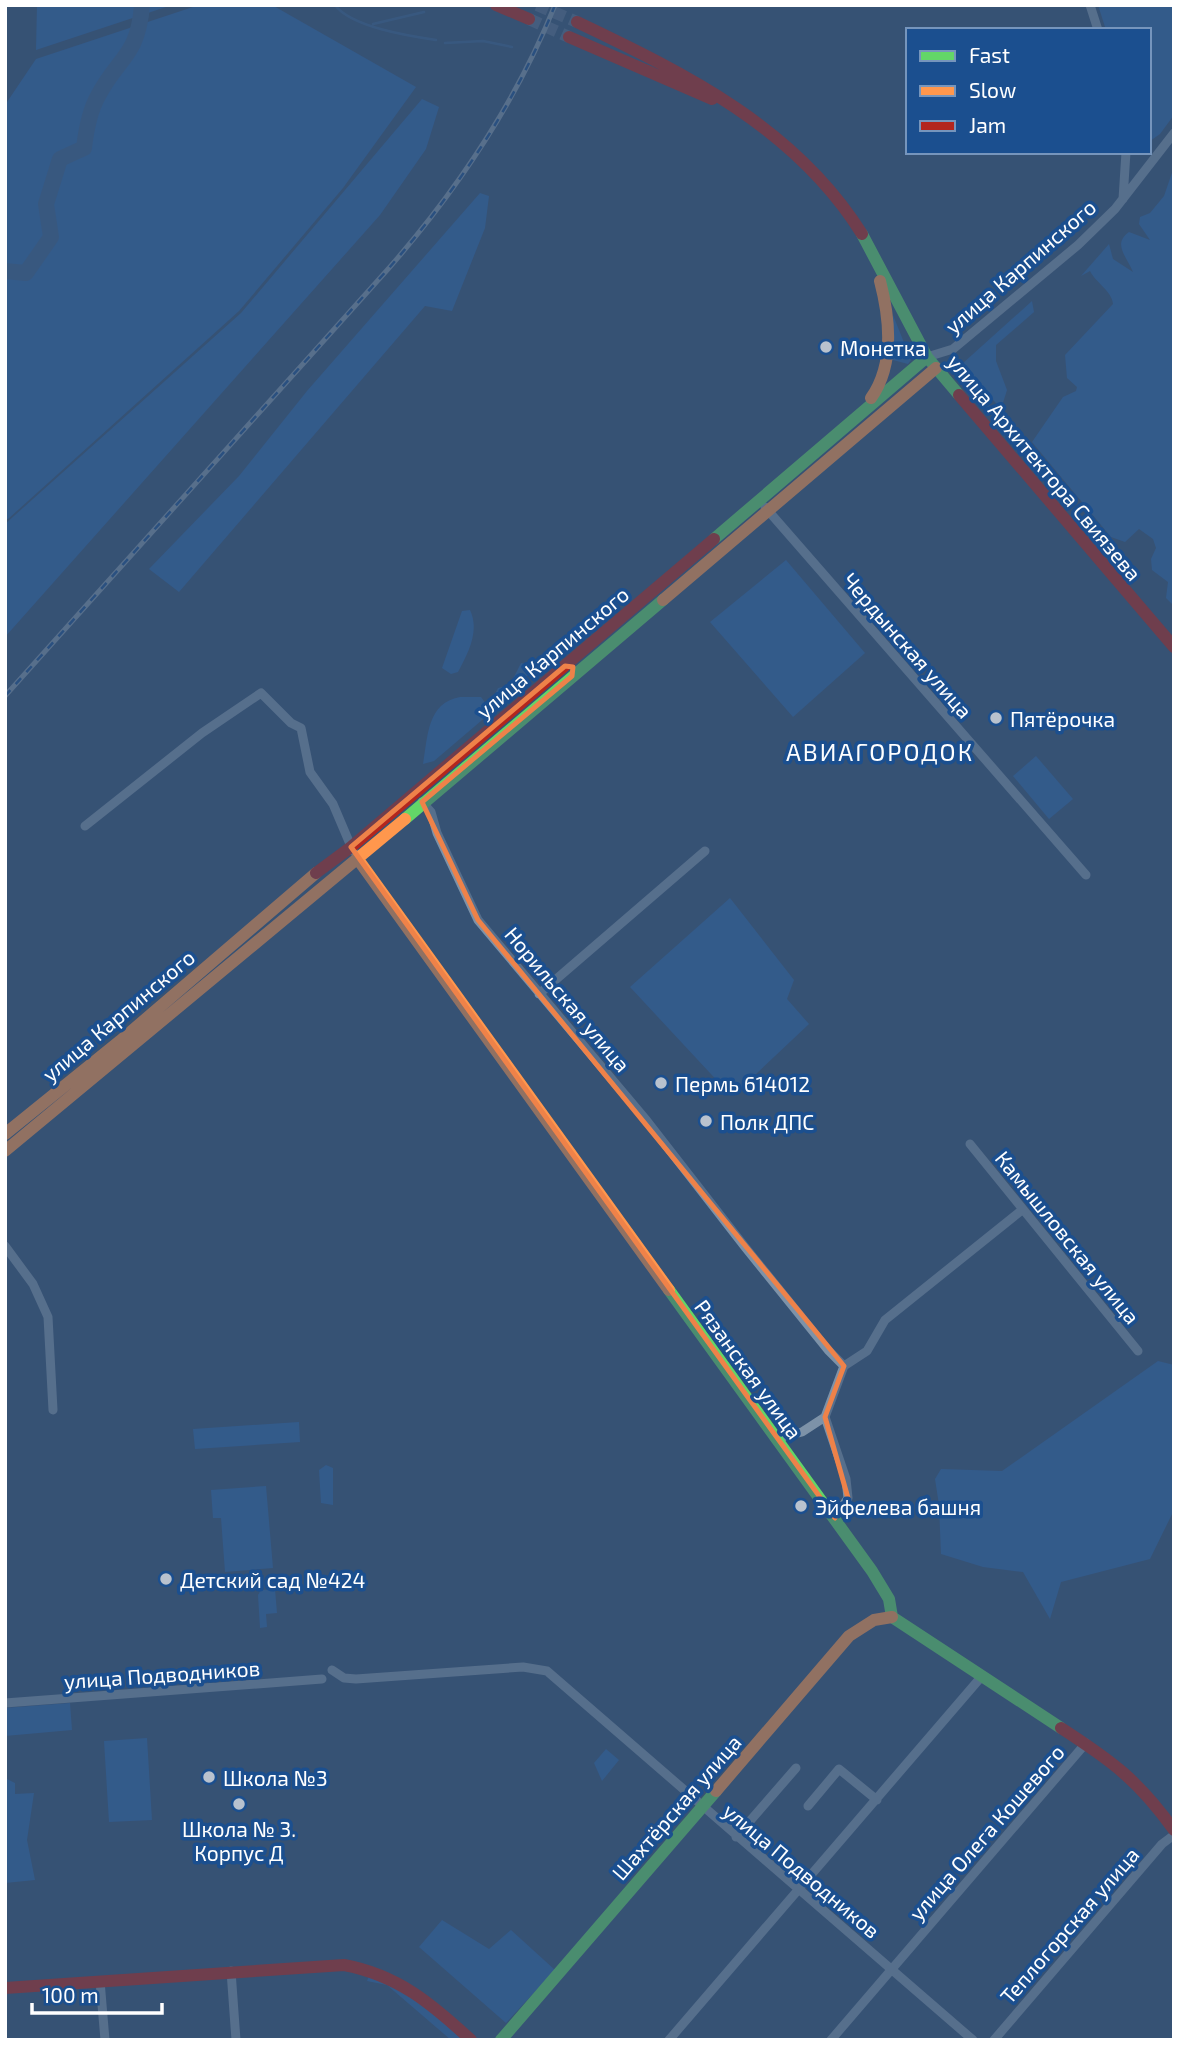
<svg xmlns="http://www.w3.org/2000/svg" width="1179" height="2045" font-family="'Exo 2',sans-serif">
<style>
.green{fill:#2f66a5}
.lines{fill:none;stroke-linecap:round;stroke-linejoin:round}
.stream{stroke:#3b618d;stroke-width:2.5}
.river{stroke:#3b618d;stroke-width:16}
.secondary-tunnel{stroke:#546c89;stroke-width:12;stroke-dasharray:12 6;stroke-linecap:butt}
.street{stroke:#7d92a8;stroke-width:9}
.fast{stroke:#63d668;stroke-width:12}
.slow{stroke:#ff974d;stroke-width:12}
.jam{stroke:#b3261e;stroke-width:12}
.rail-casing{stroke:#7e92a7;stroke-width:5}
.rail{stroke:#1b4f8f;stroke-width:2.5;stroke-dasharray:8;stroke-linecap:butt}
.marked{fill:none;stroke:#ee8249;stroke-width:5;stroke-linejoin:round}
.poi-dot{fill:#b9c2ce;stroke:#1b4f8f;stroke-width:2.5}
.labels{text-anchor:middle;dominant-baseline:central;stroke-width:7;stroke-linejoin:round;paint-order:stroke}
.street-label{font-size:21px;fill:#fff;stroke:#1b4f8f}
.poi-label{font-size:21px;fill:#fff;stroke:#1b4f8f;text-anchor:start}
.quarter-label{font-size:24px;letter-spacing:2px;fill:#fff;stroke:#1b4f8f}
</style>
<rect width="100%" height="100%" fill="#365274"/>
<path class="green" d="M37 5H172L36 50Z
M199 5H272L416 87 343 188 239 311 8 519 5 518V105L36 59Z
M1098 5H1174V115L1160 134 1150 141 1152 145 1149 146V30H1106Z
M422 99 439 107 426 149 380 215 5 637V524L241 313Z
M1174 167V606L1166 598 1168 582 1152 570 1151 559 1156 548 1153 539 1139 529 1125 542 1111 537 1032 442 1063 397 1076 391 1077 387 1067 378 1065 355 1113 304C1112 291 1096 283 1090 271L1081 276 1109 244 1113 259 1133 272C1127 257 1112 244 1129 232L1150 240 1139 224 1140 217 1150 213 1164 196Z
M480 193 489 196 485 228 452 311 425 306 179 592 149 569 239 476 307 391Z
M1032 301 1034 312 996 345V361L1007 390 1001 409 962 364Z
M893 315 911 360 908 364 889 359Z
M959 368 996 413 992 416 954 371Z
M786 560 865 653 793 717 710 622Z
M470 610C480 631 468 653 458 672L451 674 442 668 462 611Z
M521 663 538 667 500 699 495 694 498 688 510 685Z
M460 697H481L489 708 488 715 434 761 423 764C428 736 427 703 460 697Z
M1036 756 1073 799 1049 819 1013 776Z
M730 898 794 980 787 999 809 1024 738 1091 723 1087 630 987Z
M1158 1361 1174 1365V1510L1150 1559 1061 1582 1050 1619 1023 1572 983 1567 941 1554 939 1505 935 1479 941 1469 1002 1471Z
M299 1422 300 1442 195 1449 193 1429Z
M326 1465 333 1468V1505L321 1503 319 1470Z
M266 1486 273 1568 225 1572 221 1518H213L211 1490Z
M275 1589 277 1613 266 1614 267 1627 260 1628 258 1595 261 1590Z
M70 1703 72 1730 5 1736V1708Z
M147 1738 152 1820 109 1822 104 1741Z
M606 1749 619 1760 602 1781 594 1763Z
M5 1778 15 1783V1794L34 1793 27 1840 35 1880 5 1883Z
M442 1920 489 1949 511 1930 555 1970 506 2023 419 1947Z
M369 1976 417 1999 463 2040H451L387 1985 367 1981Z"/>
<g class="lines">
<path class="stream" d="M335 5C351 27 409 36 436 40
M373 24 424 12
M445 43 483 41 512 47"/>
<path class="river" d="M5 271 26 273 51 237 46 204 60 159 84 148C86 131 89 112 98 96 118 57 138 57 142 5"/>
<path class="secondary-tunnel" d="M537 5 577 22
M529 19 569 37"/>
<path class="street" d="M1090 5 1098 30
M1123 199 1126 152
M927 357 953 349 1078 245 1115 209 1174 133
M765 507 1086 875
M422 802 431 812 437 833 478 920 647 1121 745 1247 828 1350 844 1366
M85 826 202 733 261 693 291 723 301 728 310 772 333 804 353 851
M539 994 705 851
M970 1144 1138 1351
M5 1246 33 1284 48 1317 53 1410
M825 1417 846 1479 848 1498 835 1518
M775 1439 802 1432 825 1417 844 1366 867 1351 885 1320 1022 1210
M332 1670 344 1678 356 1679 523 1667 547 1671 973 2040
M5 1703 322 1679
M808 1806 839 1769 877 1800
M736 1837 796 1768
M231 1971 236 2040
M100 1981 105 2040
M669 2040 982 1676
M831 2040 1086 1743
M994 2040 1162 1844 1174 1835"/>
<path class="fast" d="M862 234 927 357
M714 539 927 357 959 395
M405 819 663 600
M669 1290 872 1571 889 1599 892 1617 1061 1728
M501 2040 716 1791"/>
<path class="slow" d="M871 398C895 364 890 319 880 281
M663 600 936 368
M357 858 669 1290
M5 1134 120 1041 316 873
M5 1151 405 819
M716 1791 849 1636 874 1620 892 1617"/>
<path class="jam" d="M496 5 529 19
M577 22C686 74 796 128 862 234
M569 37 712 99
M959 395 1174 647
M316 873 351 847 714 539
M1061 1728C1112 1761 1138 1780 1174 1830
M5 1988 344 1965C398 1975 432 2004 471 2040"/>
<defs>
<path id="rail" d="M5 696 389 268C458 189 516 103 555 5"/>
</defs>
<use href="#rail" class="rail-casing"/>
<use href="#rail" class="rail"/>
</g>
<path d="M0 0H1179V2045H0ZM565 666 573 667 572 676 422 802 478 920 844 1366 825 1417 848 1498 835 1518 351 847Z" fill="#365274" fill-opacity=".55" fill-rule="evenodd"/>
<path class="marked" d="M565 666 573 667 572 676 422 802 478 920 844 1366 825 1417 848 1498 835 1518 351 847Z"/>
<g class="poi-dot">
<circle cx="826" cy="347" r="7"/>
<circle cx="996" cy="718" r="7"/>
<circle cx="661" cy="1083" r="7"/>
<circle cx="706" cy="1121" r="7"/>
<circle cx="801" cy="1506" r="7"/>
<circle cx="166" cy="1579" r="7"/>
<circle cx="209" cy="1777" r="7"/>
<circle cx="239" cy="1804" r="7"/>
</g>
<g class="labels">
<g class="street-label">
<text transform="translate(1020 266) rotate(-41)">улица Карпинского</text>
<text transform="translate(1045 467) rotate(50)">улица Архитектора Свиязева</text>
<text transform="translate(908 645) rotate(49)">Чердынская улица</text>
<text transform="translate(552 652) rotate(-40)">улица Карпинского</text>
<text transform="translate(568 999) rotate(50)">Норильская улица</text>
<text transform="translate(118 1015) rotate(-40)">улица Карпинского</text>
<text transform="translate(1068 1237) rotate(51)">Камышловская улица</text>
<text transform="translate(749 1369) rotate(54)">Рязанская улица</text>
<text transform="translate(162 1674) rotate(-4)">улица Подводников</text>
<text transform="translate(676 1807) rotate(-49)">Шахтёрская улица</text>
<text transform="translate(986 1832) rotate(-49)">улица Олега Кошевого</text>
<text transform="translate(802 1870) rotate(40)">улица Подводников</text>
<text transform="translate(1069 1925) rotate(-49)">Теплогорская улица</text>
</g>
<g class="poi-label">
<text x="840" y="347">Монетка</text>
<text x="1010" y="718">Пятёрочка</text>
<text x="675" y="1083">Пермь 614012</text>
<text x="720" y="1121">Полк ДПС</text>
<text x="815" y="1506">Эйфелева башня</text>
<text x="180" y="1579">Детский сад №424</text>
<text x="223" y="1777">Школа №3</text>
<text x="239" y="1828" text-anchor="middle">Школа № 3.<tspan x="239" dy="24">Корпус Д</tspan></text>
</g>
<g class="quarter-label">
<text x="880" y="751">АВИАГОРОДОК</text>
</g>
</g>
<rect width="1179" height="2045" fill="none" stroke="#ffffff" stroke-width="14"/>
<rect x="906" y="28" width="245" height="126" fill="#1b4f8f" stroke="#7695bc" stroke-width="2"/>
<rect x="920" y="51" width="35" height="10" fill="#63d668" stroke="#7695bc" stroke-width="2"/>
<text x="969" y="63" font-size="21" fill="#ffffff">Fast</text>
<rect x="920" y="86" width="35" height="10" fill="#ff974d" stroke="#7695bc" stroke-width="2"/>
<text x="969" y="98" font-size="21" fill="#ffffff">Slow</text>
<rect x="920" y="121" width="35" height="10" fill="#b3261e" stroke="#7695bc" stroke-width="2"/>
<text x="969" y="133" font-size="21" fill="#ffffff">Jam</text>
<path d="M32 2003v10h130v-10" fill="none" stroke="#ffffff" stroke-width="3.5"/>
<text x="42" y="2003" font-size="21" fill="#ffffff" stroke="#1b4f8f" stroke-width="5" paint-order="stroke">100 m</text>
</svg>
